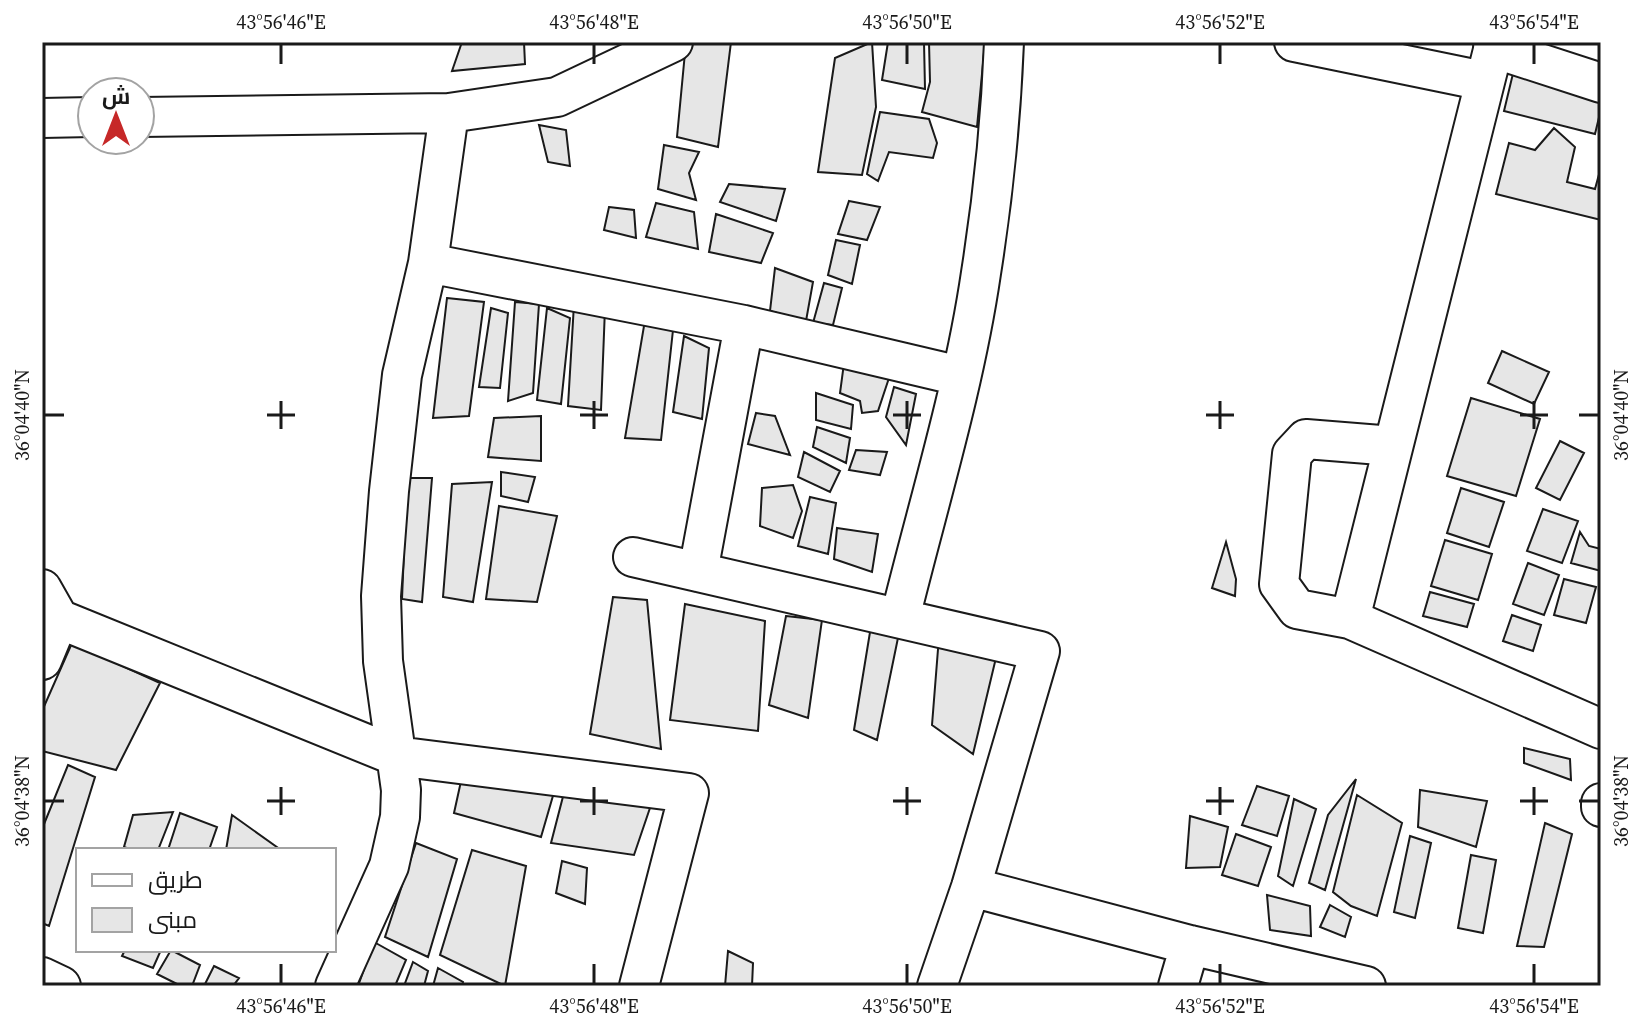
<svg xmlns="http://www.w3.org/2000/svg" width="1643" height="1028" font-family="'Source Serif 4',Cairo,serif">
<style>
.building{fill:#e6e6e6;stroke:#1a1a1a;stroke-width:2}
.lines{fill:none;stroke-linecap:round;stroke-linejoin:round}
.street-casing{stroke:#1a1a1a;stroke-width:42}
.street{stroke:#fff;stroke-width:38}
.ticks{fill:none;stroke:#1a1a1a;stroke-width:3}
.neatline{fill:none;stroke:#1a1a1a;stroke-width:3}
.ticks-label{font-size:20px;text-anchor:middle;fill:#1a1a1a}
</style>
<rect width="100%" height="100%" fill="#fff"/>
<path class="building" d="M462 42H524L525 64 452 71Z
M686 42H731L718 147 677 137Z
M872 42 876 107 862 175 818 172 835 58Z
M888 42H924L925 89 882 80Z
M929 42H985L977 127 922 112 930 82Z
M1516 61 1601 90V109L1595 134 1504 111Z
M880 112 929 119 937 143 933 158 889 152 878 181 867 174Z
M539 125 566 130 570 166 548 162Z
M1554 128 1575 147 1567 182 1595 189 1601 167V220L1496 194 1509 143 1535 150Z
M664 145 699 152 689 173 696 200 658 189Z
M729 184 785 189 776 221 720 202Z
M849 201 880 207 867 240 838 234Z
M656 203 694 212 698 249 646 237Z
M609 207 634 210 636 238 604 230Z
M716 214 773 233 761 263 709 252Z
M836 240 860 245 852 284 828 275Z
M775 268 813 282 806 321 770 311Z
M824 283 842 288 833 325 813 323Z
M447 298 484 302 469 416 433 418Z
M515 302 539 304 533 393 508 401Z
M574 304 605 308 601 410 568 406Z
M491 308 508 313 500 388 479 387Z
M547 308 570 318 561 404 537 400Z
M645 320 673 330 661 440 625 438Z
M684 336 709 348 702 419 673 412Z
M1502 351 1549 372 1534 404 1488 383Z
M844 363 889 378 878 411 862 413 860 401 840 393Z
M894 387 916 394 906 445 886 417Z
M816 393 853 405 851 429 816 420Z
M1471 398 1540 419 1516 496 1447 476Z
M756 413 775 416 790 455 748 444Z
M541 416V461L488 457 494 418Z
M817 427 850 438 846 463 813 447Z
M1560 441 1584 453 1560 500 1536 488Z
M856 450 887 452 880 475 849 470Z
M804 452 840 471 830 492 798 477Z
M501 472 535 477 528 502 501 496Z
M407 478H432L422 602 402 599Z
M492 482 473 602 443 597 452 484Z
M793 485 802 511 793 538 760 526 762 488Z
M1461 488 1504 502 1489 547 1447 533Z
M810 497 836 503 828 554 798 546Z
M499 506 557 516 537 602 486 599Z
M1543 509 1578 521 1562 563 1527 551Z
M837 528 878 534 872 572 834 559Z
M1580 532 1589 546 1601 549V571L1571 563Z
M1445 540 1492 554 1478 600 1431 586Z
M1226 542 1236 579 1235 596 1212 588Z
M1528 563 1559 575 1544 615 1513 604Z
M1564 579 1596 587 1586 623 1554 615Z
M1430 592 1474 604 1467 627 1423 616Z
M613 597 647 600 661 749 590 734Z
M685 604 765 621 758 731 670 720Z
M1512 615 1541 625 1533 651 1503 641Z
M786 616 822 620 808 718 769 705Z
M940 624 1000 641 973 754 932 725Z
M871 626 899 633 877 740 854 730Z
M72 643 160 683 116 770 42 751V711Z
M1524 748 1570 759 1571 780 1524 763Z
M465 763 559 775 541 837 454 813Z
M68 765 95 777 49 926 42 923V829Z
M1356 779 1325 890 1309 883 1328 815Z
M566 785 652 802 634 855 551 843Z
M1257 786 1289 796 1277 836 1242 825Z
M1420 790 1487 801 1476 847 1418 827Z
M1357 795 1402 823 1377 916 1351 906 1333 892Z
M1294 799 1316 809 1293 886 1278 876Z
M173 812 158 850H132L124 847 133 815Z
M180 813 217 827 209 850H168Z
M232 815 281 850H226Z
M1190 816 1228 827 1220 867 1186 868Z
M1545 823 1572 834 1544 947 1517 946Z
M1236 834 1271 847 1258 886 1222 875Z
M1410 836 1431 843 1415 918 1394 912Z
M416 843 457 859 428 957 385 937Z
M472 850 526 866 505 986 440 955Z
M1471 855 1496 860 1483 933 1458 928Z
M562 861 587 868 585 904 556 893Z
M1267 895 1310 906 1311 936 1270 930Z
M1330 905 1351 917 1345 937 1320 927Z
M374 942 406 960 395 986H358Z
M125 950H161L153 968 122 956Z
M171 950 200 965 192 986H181L157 974Z
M728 951 753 963 752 986H725Z
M413 962 428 971 424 986H404Z
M214 966 239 978 233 986H204Z
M438 968 463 982 462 986H433Z"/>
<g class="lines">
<defs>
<path id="street" d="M1294 42 1484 81
M1495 42 1350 619 1601 729
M1493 48 1601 83
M140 117 449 113 557 97 673 42
M42 118 92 117
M428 263 744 325 960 376
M633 557 1040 651 971 887 937 986
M698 572 744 325
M42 589 59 619 396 756 689 793 639 986
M900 618C928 504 964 389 981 273 993 197 1001 119 1004 42
M1350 619 1297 609 1279 584 1292 454 1306 439 1393 446
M42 660 59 619
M1601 803V807
M971 887 1190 945 1366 986
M42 977 61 986
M335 986 389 866 400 817 401 790 383 661 381 596 389 491 402 375 428 263 449 113
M1178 986 1190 945"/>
</defs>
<use href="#street" class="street-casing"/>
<use href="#street" class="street"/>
</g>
<path class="ticks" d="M281 44V64M594 44V64M907 44V64M1220 44V64M1534 44V64M281 401V429M594 401V429M907 401V429M1220 401V429M1534 401V429M44 415H64M267 415H295M580 415H608M893 415H921M1206 415H1234M1520 415H1548M1579 415H1599M281 787V815M594 787V815M907 787V815M1220 787V815M1534 787V815M44 801H64M267 801H295M580 801H608M893 801H921M1206 801H1234M1520 801H1548M1579 801H1599M281 964V984M594 964V984M907 964V984M1220 964V984M1534 964V984"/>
<rect width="1643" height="1028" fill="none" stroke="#ffffff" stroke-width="88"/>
<rect x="76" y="848" width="260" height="104" fill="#ffffff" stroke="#a3a3a3" stroke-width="2"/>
<rect x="92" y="874" width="40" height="12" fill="#ffffff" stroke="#a3a3a3" stroke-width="2"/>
<text x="148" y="888" font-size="24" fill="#1a1a1a">طريق</text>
<rect x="92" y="908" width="40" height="24" fill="#e6e6e6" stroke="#a3a3a3" stroke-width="2"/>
<text x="148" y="928" font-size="24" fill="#1a1a1a">مبنى</text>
<g transform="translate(116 116)"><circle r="38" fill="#ffffff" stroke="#a3a3a3" stroke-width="2"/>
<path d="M0-6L14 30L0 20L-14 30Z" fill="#c62828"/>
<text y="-12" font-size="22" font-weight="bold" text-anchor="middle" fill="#1a1a1a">ش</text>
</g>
<rect x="44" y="44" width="1555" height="940" class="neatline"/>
<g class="ticks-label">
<text x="281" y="29">43°56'46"E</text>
<text x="594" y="29">43°56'48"E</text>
<text x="907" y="29">43°56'50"E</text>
<text x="1220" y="29">43°56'52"E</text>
<text x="1534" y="29">43°56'54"E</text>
<text transform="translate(22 415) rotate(-90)" y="7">36°04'40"N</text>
<text transform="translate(1621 415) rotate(-90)" y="7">36°04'40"N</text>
<text transform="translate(22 801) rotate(-90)" y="7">36°04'38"N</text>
<text transform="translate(1621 801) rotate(-90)" y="7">36°04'38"N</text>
<text x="281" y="1013">43°56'46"E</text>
<text x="594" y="1013">43°56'48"E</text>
<text x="907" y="1013">43°56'50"E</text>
<text x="1220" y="1013">43°56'52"E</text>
<text x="1534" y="1013">43°56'54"E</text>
</g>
</svg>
